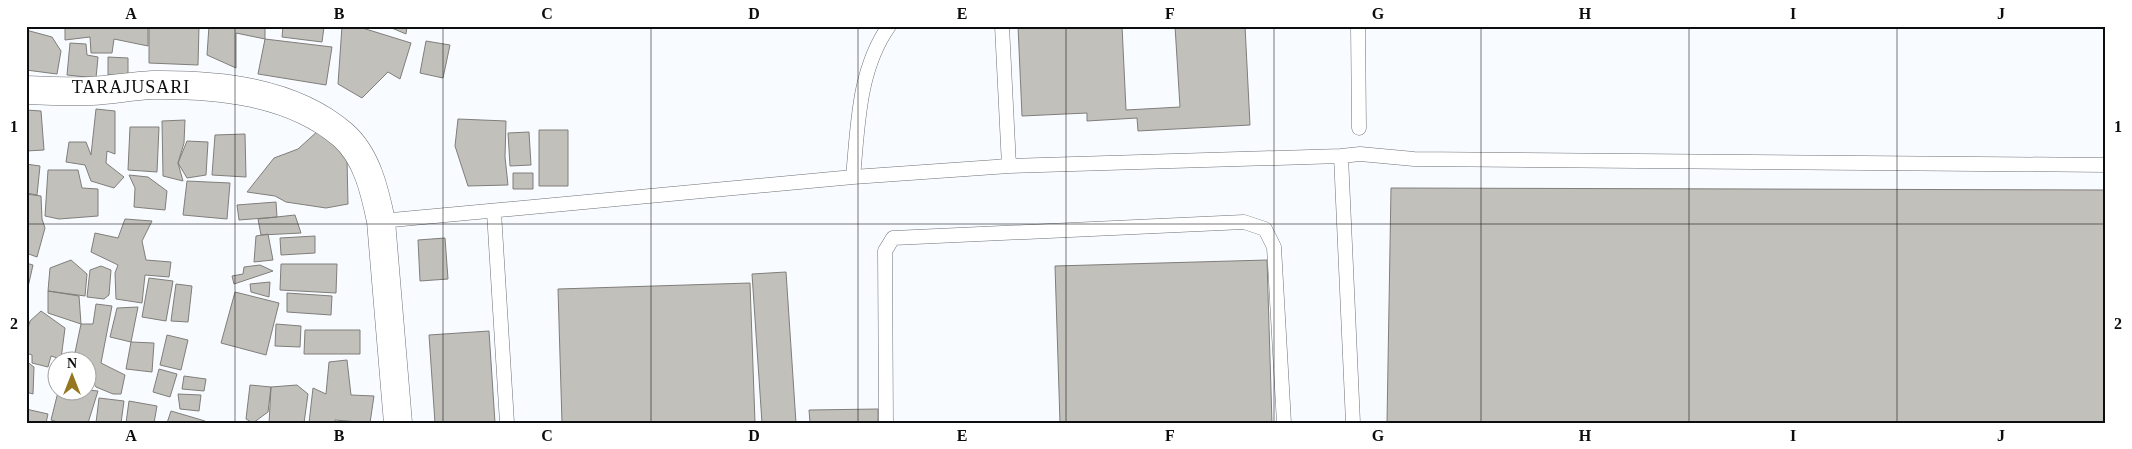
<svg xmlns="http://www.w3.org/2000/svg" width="2132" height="449" font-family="'Times New Roman',serif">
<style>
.building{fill:#c1c0bb;stroke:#807e7a}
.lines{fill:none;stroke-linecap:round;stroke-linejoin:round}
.service-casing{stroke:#6d7074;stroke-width:15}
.tertiary-casing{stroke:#6d7074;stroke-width:29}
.service{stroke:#fff;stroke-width:14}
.tertiary{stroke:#fff;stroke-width:28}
.grid{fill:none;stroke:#0c0d0e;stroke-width:1;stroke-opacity:0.55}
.labels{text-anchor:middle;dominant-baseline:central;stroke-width:4.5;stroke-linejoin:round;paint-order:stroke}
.quarter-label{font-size:18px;letter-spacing:1px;fill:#0c0d0e;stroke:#fff}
.neatline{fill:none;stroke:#0c0d0e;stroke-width:2}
.grid-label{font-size:16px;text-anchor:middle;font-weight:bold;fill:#0c0d0e}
</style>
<rect width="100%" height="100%" fill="#f8fbff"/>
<path class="building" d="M65 26H148V46L114 39 112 53H91L90 37 65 40Z
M149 26H199L198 65 149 63Z
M209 26H265V39L236 33V68L207 55Z
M283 26 324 27 322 42 282 37Z
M342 26H356L411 43 400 79 388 72 362 98 338 84Z
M387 26H407L406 34Z
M1018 26H1122L1126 110 1180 107 1175 26H1245L1250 125 1138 131 1137 118 1087 121V113L1022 116Z
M26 30 52 37 61 51 57 74 26 70Z
M265 39 332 47 326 85 258 74Z
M426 41 450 45 443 78 420 73Z
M70 43 86 44 87 55 98 57 96 78 67 75Z
M108 57 128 58V75H108Z
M96 109 115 111V154L107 151 106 163 124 177 114 188 91 181 85 165 66 162 69 142H86L91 155Z
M26 110 41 111 44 150 26 151Z
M458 119 506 121 505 157 508 185 468 186 455 146Z
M185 120 184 143 178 163 183 181 163 176 162 121Z
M130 127H159L157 172 128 170Z
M320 129 347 159 348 204 326 208 286 202 275 196 247 192 274 158 298 149Z
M539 130H568V186H539Z
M529 132 531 165 510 166 508 133Z
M245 134 246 177 212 175 215 135Z
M187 141 208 142 206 175 187 178 178 163Z
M26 164 40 166 37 195 26 193Z
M48 170H78L82 188 98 189V216L59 219 45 216Z
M513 173H533V189H513Z
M129 175 148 177 167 191 165 210 134 207 135 188Z
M187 181 230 183 227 219 183 215Z
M1391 188 2106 190V423H1387Z
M26 194 41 196 42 219 45 228 37 257 26 253Z
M276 202 277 217 239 220 237 205Z
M295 215 301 233 261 235 258 219Z
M125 219 152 221 142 241 146 260 171 262 169 277 145 275 142 303 116 299 115 273 118 265 91 252 95 233 118 238Z
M268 234 273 260 254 262 256 236Z
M315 236V253L281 255 280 238Z
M445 238 448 279 420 281 418 240Z
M71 260 87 274 85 296 48 291 50 268Z
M1267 260 1272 423H1060L1055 266Z
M26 263 33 265 28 287 26 286Z
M281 264H337L336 293 280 290Z
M260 265 273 271 234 284 232 276 243 274 244 267Z
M101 266 111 270 109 295 104 299 87 297 90 270Z
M786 272 796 423H762L752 274Z
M149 278 173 281 166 321 142 317Z
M270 282 269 297 251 292 250 284Z
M750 283 755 423H562L558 289Z
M176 284 192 286 188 322 171 321Z
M48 291 79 296 81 324 48 313Z
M235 292 279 303 266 355 221 343Z
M287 293 332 296 331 315 287 312Z
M96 304 112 306 101 363 125 375 121 394H113L96 387 92 380 88 379V362H73L81 324H93Z
M138 307 131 342 110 337 117 308Z
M41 311 65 328 61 359 51 356 48 367 32 363V355L26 353V335L30 321Z
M276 324 301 326 300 347 275 346Z
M305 330H360V354H304Z
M489 331 495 423H435L429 335Z
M167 335 188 340 181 370 160 365Z
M131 342 154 343 152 372 126 369Z
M347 360 351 395 374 396 370 423 335 420V423H309L313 388 326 394 329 362Z
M26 361 34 367 33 394 26 392Z
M159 369 177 374 170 397 153 392Z
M184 376 206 379 204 391 182 389Z
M250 385 271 387 268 412 253 423 246 419Z
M297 385 308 394 304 423H269L271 387Z
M88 390 98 391 88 423H61L51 420 58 392H88Z
M178 394 201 395 199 411 180 409Z
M99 398 124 401 121 423H96Z
M129 401 157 406 154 423H126Z
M26 409 48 414 46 423H26Z
M878 409V423H810L809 410Z
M171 411 205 421 204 423H167Z"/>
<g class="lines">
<defs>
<path id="service" d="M1002 26 1009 166
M1358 26 1359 128
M1341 156 1360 154 1414 159 2106 165
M853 177C858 126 858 70 889 26
M494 212 507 423
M381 221 853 177 1009 166 1341 156 1353 423
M886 423 885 251 893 238 1244 222 1265 229 1274 247 1284 423"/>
<path id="tertiary" d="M26 90C48 91 70 92 91 91 111 90 132 86 152 85 217 84 292 91 343 135 367 156 375 192 381 221L398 423"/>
</defs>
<use href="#service" class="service-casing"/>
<use href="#tertiary" class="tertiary-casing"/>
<use href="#service" class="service"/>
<use href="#tertiary" class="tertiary"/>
</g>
<path class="grid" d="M235 26V423M443 26V423M651 26V423M858 26V423M1066 26V423M1274 26V423M1481 26V423M1689 26V423M1897 26V423M26 224H2106"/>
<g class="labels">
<g class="quarter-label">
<text x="131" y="87">TARAJUSARI</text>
</g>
</g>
<rect width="2132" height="449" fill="none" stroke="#ffffff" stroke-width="55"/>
<g transform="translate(72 376)"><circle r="24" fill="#ffffff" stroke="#9e9e9f"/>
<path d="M0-4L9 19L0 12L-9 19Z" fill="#94771e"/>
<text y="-8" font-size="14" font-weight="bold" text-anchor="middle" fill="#0c0d0e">N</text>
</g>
<rect x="28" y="28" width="2076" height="394" class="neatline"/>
<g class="grid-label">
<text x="131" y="19">A</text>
<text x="339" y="19">B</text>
<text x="547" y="19">C</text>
<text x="754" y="19">D</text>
<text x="962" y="19">E</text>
<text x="1170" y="19">F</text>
<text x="1378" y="19">G</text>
<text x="1585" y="19">H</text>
<text x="1793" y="19">I</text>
<text x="2001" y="19">J</text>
<text x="14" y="132">1</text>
<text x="2118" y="132">1</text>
<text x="14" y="329">2</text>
<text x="2118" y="329">2</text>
<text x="131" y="441">A</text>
<text x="339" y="441">B</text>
<text x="547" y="441">C</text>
<text x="754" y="441">D</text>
<text x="962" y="441">E</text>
<text x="1170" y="441">F</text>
<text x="1378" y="441">G</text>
<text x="1585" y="441">H</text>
<text x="1793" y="441">I</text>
<text x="2001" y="441">J</text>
</g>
</svg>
